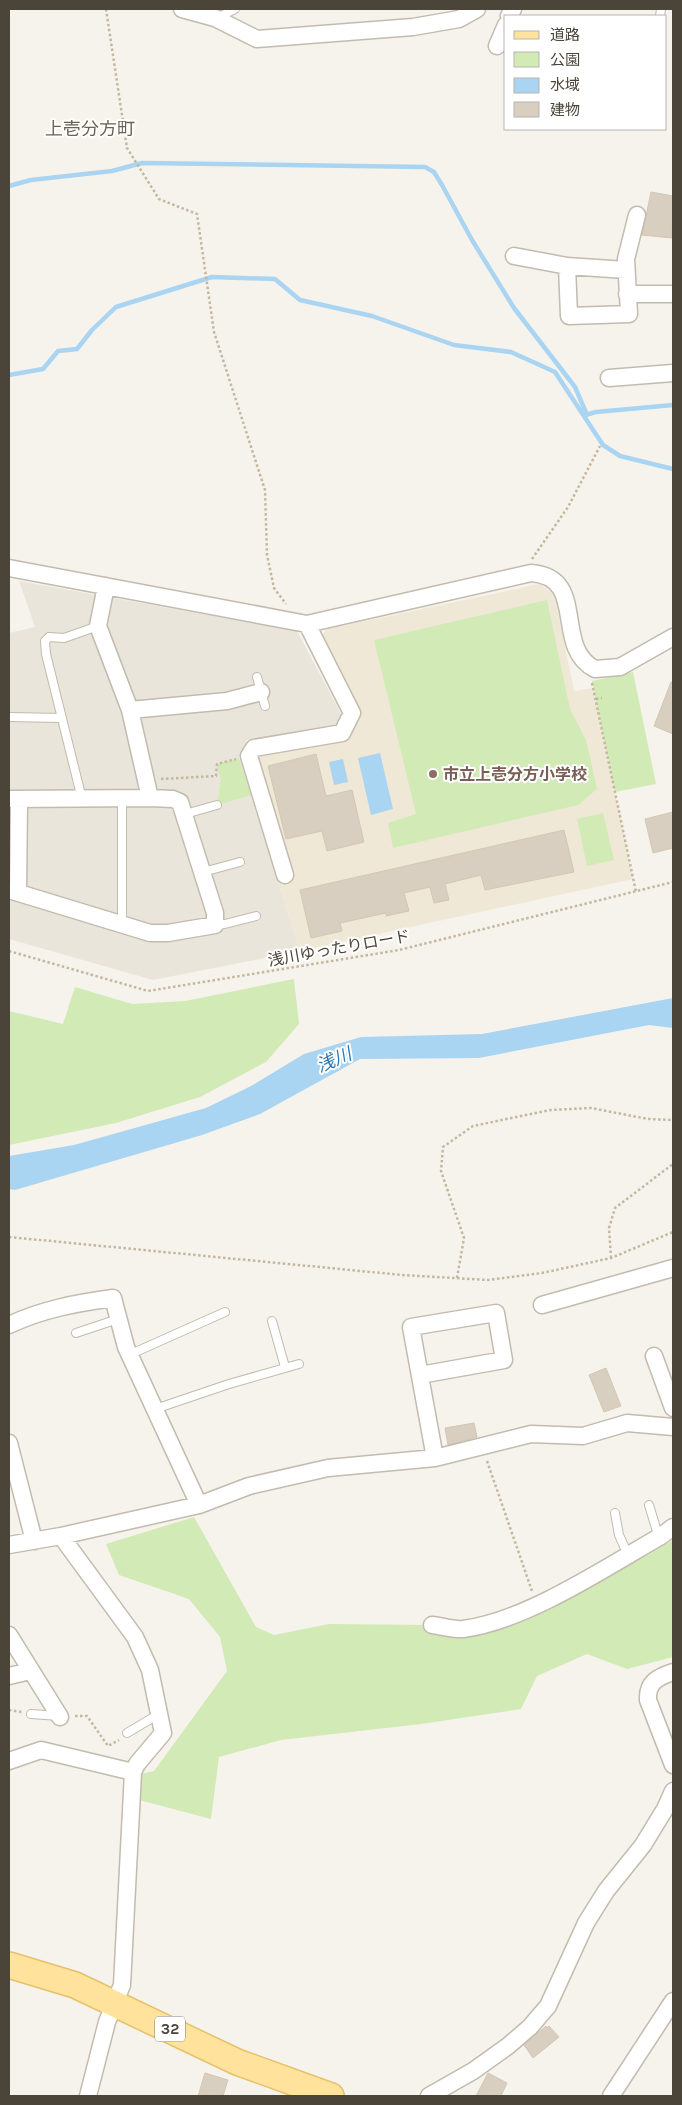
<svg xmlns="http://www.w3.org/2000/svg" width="682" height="2105" font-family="Karla,'Noto Sans JP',sans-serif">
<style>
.residential{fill:#eae5da}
.education{fill:#efe8d6}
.green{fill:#d2eab5}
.water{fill:#a9d4f2}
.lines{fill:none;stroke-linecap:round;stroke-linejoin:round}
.stream{stroke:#a9d4f2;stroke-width:4.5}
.building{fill:#d8cfc1;stroke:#d3c7b4}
.service-casing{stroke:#c2bbae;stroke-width:10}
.minor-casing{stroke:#c2bbae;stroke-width:19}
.primary-casing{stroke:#e6c16a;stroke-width:28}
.path{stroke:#c4b79f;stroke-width:2.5;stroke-dasharray:2.5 2.5;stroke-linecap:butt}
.service{stroke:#fff;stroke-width:8}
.minor{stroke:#fff;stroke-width:16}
.primary{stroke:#ffe39c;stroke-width:25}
.education-dot{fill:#8d6e63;stroke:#fff;stroke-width:2}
.labels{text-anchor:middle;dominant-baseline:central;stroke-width:4;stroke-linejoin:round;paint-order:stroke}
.shield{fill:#fff;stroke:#817c74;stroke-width:1}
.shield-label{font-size:15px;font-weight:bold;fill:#4b4439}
.education-label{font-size:16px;font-weight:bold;fill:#785e54;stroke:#fff;text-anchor:start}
.street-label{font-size:16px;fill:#4b4439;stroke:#fff}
.neighbourhood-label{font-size:18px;fill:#6e6250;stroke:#fff}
.water-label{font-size:18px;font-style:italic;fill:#2e7ab2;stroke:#fff}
</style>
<rect width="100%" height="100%" fill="#f6f3ec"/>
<path class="residential" d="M19 581 297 631 341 714 335 725 247 740 239 758 300 951 153 980 9 939V633L35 627Z"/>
<path class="education" d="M539 584 552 593 556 603 574 691 593 688 633 879 300 951 277 878 285 875 254 748 342 733 351 719 313 636 322 634 328 629Z"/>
<path class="green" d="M547 600 570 709 586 740 597 789 578 805 393 848 388 823 416 814 374 640Z
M633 672 656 784 615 792 592 681Z
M239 758 251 795 217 805 221 779 217 764Z
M603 813 614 860 587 866 577 819Z
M294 979 299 1024 266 1062 200 1097 116 1123 9 1145V1011L63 1024 75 987 132 1004 185 1001Z
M194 1517 256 1627 274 1635 329 1624 432 1625 461 1629 577 1584 621 1570 673 1540V1657L627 1669 587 1654 537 1676 521 1709 421 1724 281 1740 219 1757 211 1819 139 1800 141 1774 154 1771 227 1671 220 1637 189 1599 119 1575 106 1544Z"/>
<path class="water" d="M380 753 393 809 371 815 358 758Z
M343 759 348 782 334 785 329 762Z
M673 998V1028L649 1025 479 1058 360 1059 260 1114 202 1135 15 1190 9 1189V1156L74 1145 206 1108 251 1086 304 1054 361 1037 482 1034Z"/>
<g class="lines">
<path class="stream" d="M9 186 31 180 112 171 142 163 425 167 434 172 442 185 472 240 514 308 575 387 587 415
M9 375 43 369 58 351 77 349 92 330 116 307 212 277 275 279 300 300 372 316 454 345 511 352 555 372 603 445 620 456 673 469
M585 415 596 412 673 405"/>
</g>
<path class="building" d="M651 192 673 196 672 238 642 235Z
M671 682H673V734L654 726Z
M316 754 326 796 352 790 364 842 327 851 322 831 286 839 268 766Z
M673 812V848L653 853 645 819Z
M564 830 574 872 485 890 481 875 445 884 449 900 434 903 430 887 404 893 409 911 386 916V913L340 923 342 931 311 938 300 890Z
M606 1368 621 1406 604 1412 589 1375Z
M474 1423 477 1437 448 1445 445 1428Z
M546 2026 547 2028 549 2026 559 2037 533 2058 524 2045Z
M205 2073 228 2080 223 2096H198Z
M488 2073 507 2083 501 2096H476Z"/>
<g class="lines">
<defs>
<path id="service" d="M660 16 661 9
M217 18 235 9
M257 677 265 706
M9 717 61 718
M82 799 46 654 45 641 49 637 64 638 98 626
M122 799V923
M185 814 217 805
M203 872 240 862
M215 925 225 924 256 916
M272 1321 285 1367
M76 1333 118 1319
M131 1354 225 1312
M155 1409 229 1384 299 1364
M649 1505 659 1538
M615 1513 619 1535 628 1555
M31 1714 59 1716
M127 1733 159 1714"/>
<path id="minor" d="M182 9 215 18 257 39 413 27 459 19 477 9
M509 16 513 9
M497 46 506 25
M514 256 567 266 626 270
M567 266 569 316 629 314 626 259 637 215
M627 294H673
M609 378 673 373
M9 568 307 624 531 573C589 577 552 647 595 669L620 667 673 637
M106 586 98 626 130 710 150 798
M130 710 227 701 261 692
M9 799 150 798 173 799 180 802 215 913V925L168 933H150L9 890
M285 875 249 756 254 748 342 733 352 713 307 624
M18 892 19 799
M542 1305 673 1268
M9 1325C43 1309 77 1303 113 1298L126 1347 199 1505
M654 1356 673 1408
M420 1375 504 1360 496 1313 411 1327 435 1458
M9 1443 34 1541
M61 1536 135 1637 150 1670 163 1733 137 1764 133 1772 122 1985 107 2022 88 2096
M9 1545 61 1536 199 1505 249 1486 328 1468 435 1458 531 1434 583 1436 627 1423 673 1427
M432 1625C442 1626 453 1630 463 1629 526 1621 605 1568 661 1536L673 1527
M9 1635 60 1717
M673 1672C658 1677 647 1682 648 1700L673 1765
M9 1676 30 1671
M9 1761 41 1750 133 1772
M429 2096 473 2071 508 2046 530 2027 548 2006 586 1923 606 1891 643 1845 665 1809 673 1791
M611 2096 673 2001"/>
<path id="primary" d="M9 1965 75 1985 237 2062 331 2096"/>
</defs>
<use href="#service" class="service-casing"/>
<use href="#minor" class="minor-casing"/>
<use href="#primary" class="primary-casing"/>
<path class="path" d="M106 9 127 148 159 199 197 214 214 332 265 490 267 555 274 588 286 604
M532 559 568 507 600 446
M592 683 636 892
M596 699 602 698
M161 779 216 776 217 764 236 759
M9 951 148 991 399 950 673 882
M9 1237 402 1275 488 1280 542 1273 611 1258 673 1232
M611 1258 609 1228 615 1208 673 1164
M457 1278 464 1238 441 1171 443 1147 473 1126 550 1110 591 1108 648 1119 673 1120
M487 1461 532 1591
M9 1710 22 1712
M75 1716H87L108 1746 119 1740"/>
<use href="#service" class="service"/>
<use href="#minor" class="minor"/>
<use href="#primary" class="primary"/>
</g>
<circle class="education-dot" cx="433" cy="774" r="5"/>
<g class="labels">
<rect class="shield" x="155" y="2016.5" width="30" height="25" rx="4"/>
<g class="shield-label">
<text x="170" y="2029">32</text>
</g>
<g class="education-label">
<text x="443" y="774">市立上壱分方小学校</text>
</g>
<g class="street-label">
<text transform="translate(339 948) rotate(-10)">浅川ゆったりロード</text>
</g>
<g class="neighbourhood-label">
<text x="90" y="129">上壱分方町</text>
</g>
<g class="water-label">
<text transform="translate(334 1060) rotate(-23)">浅川</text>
</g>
</g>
<rect width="682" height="2105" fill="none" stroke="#4b4439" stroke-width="20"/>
<rect x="504" y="15" width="162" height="115" fill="#ffffff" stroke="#b7b4b0"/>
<rect x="514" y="31" width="25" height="8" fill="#ffe39c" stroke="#b7b4b0"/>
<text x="550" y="40" font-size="15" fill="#4b4439">道路</text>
<rect x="514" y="52" width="25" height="15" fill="#d2eab5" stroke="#b7b4b0"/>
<text x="550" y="65" font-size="15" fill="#4b4439">公園</text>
<rect x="514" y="78" width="25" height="15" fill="#a9d4f2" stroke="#b7b4b0"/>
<text x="550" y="90" font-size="15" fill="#4b4439">水域</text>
<rect x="514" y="102" width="25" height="15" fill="#d8cfc1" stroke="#b7b4b0"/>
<text x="550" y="115" font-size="15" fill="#4b4439">建物</text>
</svg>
